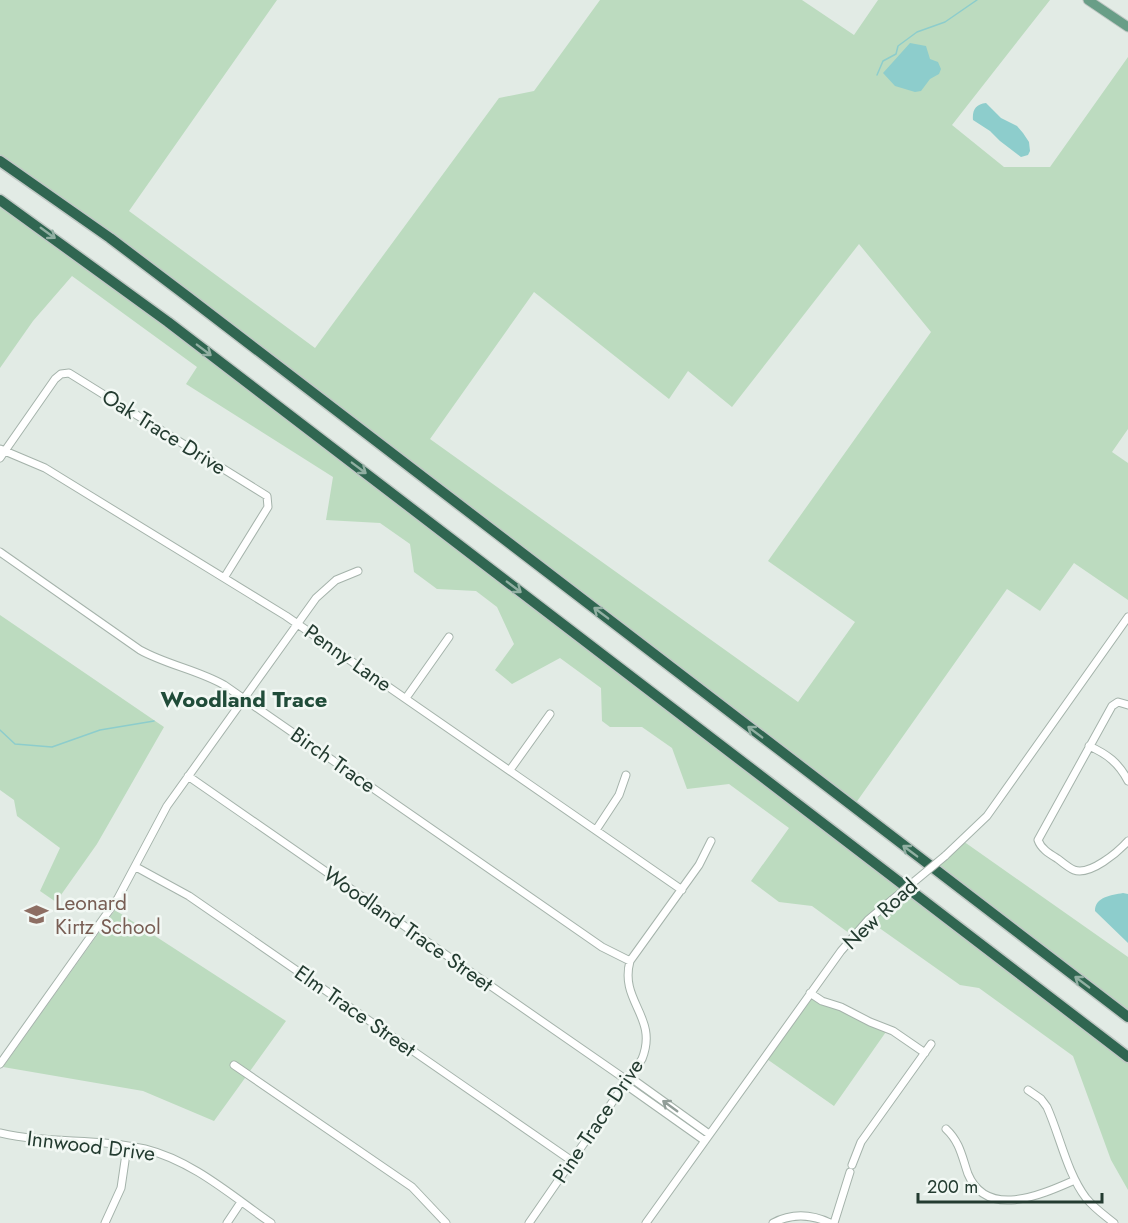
<svg xmlns="http://www.w3.org/2000/svg" width="1128" height="1223" font-family="Jost,sans-serif">
<style>
.green{fill:#bcdbbf;fill-rule:evenodd}
.water{fill:#8dcdcc}
.lines{fill:none;stroke-linecap:round;stroke-linejoin:round}
.stream{stroke:#8dcdcc;stroke-width:1.5}
.minor-casing{stroke:#a5b3ab;stroke-width:9}
.major-casing{stroke:#c1c8c5;stroke-width:11}
.highway-casing{stroke:#c1c8c5;stroke-width:13}
.minor{stroke:#fff;stroke-width:7}
.major{stroke:#699e87;stroke-width:9}
.highway{stroke:#306651;stroke-width:10}
.minor-bridge-casing{stroke:#a5b3ab;stroke-width:9;stroke-linecap:butt}
.minor-bridge{stroke:#fff;stroke-width:7}
.oneway{stroke:#91afa2}
.oneway2{stroke:#919d98}
.labels{text-anchor:middle;dominant-baseline:central;stroke-width:5;stroke-linejoin:round;paint-order:stroke}
.street-label{font-size:21px;fill:#233b30;stroke:#f2f8f4}
.education-label{font-size:21px;fill:#785e54;stroke:#f2f8f4;text-anchor:start}
.neighbourhood-label{font-size:22px;font-weight:bold;fill:#204c39;stroke:#f2f8f4}
</style>
<rect width="100%" height="100%" fill="#e2ebe5"/>
<path class="green" d="M0 0H277L129 211 315 348 499 98 534 91 600 0H802L854 35 878 0H1050L952 125 1004 167H1050L1128 57V429L1112 452 1128 463V600L1074 563 1040 611 1007 589 853 807 0 161ZM859 244 931 332 768 561 855 622 798 702 430 439 534 292 669 399 688 371 732 407Z
M0 200 1128 1057V1190L1111 1160 1073 1056 979 988 960 985 868 920 853 936 812 906 779 902 751 881 789 828 729 784 687 789 672 748 642 727H610L602 721 601 688 560 658 512 684 495 670 514 644 497 607 476 591 437 589 414 572 410 544 380 523 326 520 333 477 186 384 197 367 72 276 33 321 0 368Z
M0 615 164 727 97 844 56 902 40 891 60 848 17 816 14 800 0 790Z
M963 841 1128 957V1017L932 867Z
M115 910 286 1021 214 1121 143 1091 3 1067Z
M810 993 888 1029 834 1106 764 1057Z"/>
<path class="water" d="M910 43 926 46 930 59 938 62 941 69 939 74 930 79 921 91 915 92 895 86 883 73Z
M986 103 1001 118 1017 126 1023 133 1029 142 1030 151 1028 155 1021 157 1000 141 990 131 973 120C972 110 976 104 986 103Z
M1123 893 1128 894V943L1095 911C1095 897 1111 895 1123 893Z"/>
<g class="lines">
<path class="stream" d="M877 75 883 61 896 54 898 46 917 32 945 22 977 0
M0 730 15 744 52 747 100 730 154 721"/>
<defs>
<path id="minor" d="M0 449 45 468 286 616 682 890
M0 458 55 379 61 374 69 373 267 496 268 507 224 578
M0 552 140 650C167 665 198 670 224 685L602 947 630 961
M406 698 449 637
M1128 705 1118 702 1112 706 1038 840C1041 849 1050 854 1058 859 1063 863 1069 868 1074 870 1090 876 1118 852 1128 841
M1089 746C1107 754 1119 763 1128 781
M510 770 550 714
M188 776 628 1081
M596 830 619 795 626 775
M945 856 987 816 1128 617
M136 867 189 896 572 1161
M810 993 822 1001 841 1007 870 1022 893 1031 925 1053
M0 1064 118 898 167 806 316 598 336 580 358 571
M234 1065 412 1187 446 1223
M631 1078 709 1134
M626 1085 705 1141
M1028 1090 1041 1099 1047 1107C1060 1136 1067 1173 1086 1198 1094 1208 1104 1215 1114 1223
M946 1129C960 1142 962 1157 968 1174 987 1220 1043 1194 1075 1180
M0 1133C47 1144 98 1138 145 1149 193 1161 232 1196 271 1223
M852 1165 861 1142 931 1044
M105 1223 121 1188 127 1147
M227 1223 241 1202
M529 1223 642 1059C659 1017 619 1002 630 961L699 865 711 841
M646 1223 841 951 868 920 892 900
M773 1223C792 1213 811 1214 830 1223
M834 1223 850 1172"/>
<path id="major" d="M1088 0 1128 27"/>
<path id="highway" d="M0 161 110 238 188 297 1128 1017
M0 200 168 322 1128 1057"/>
</defs>
<use href="#minor" class="minor-casing"/>
<use href="#major" class="major-casing"/>
<use href="#highway" class="highway-casing"/>
<use href="#minor" class="minor"/>
<use href="#major" class="major"/>
<use href="#highway" class="highway"/>
<defs>
<path id="minor-bridge" d="M892 900 945 856"/>
</defs>
<use href="#minor-bridge" class="minor-bridge-casing"/>
<use href="#minor-bridge" class="minor-bridge"/>
</g>
<defs><path id="oneway-shaft" d="M-6 0H5M1.5-3L5.5 0L1.5 3" fill="none" stroke-width="1.6" stroke-linecap="round" stroke-linejoin="round" transform="scale(1.5)"/></defs>
<g class="oneway">
<use href="#oneway-shaft" transform="translate(48 233) rotate(36)"/>
<use href="#oneway-shaft" transform="translate(204 350) rotate(37)"/>
<use href="#oneway-shaft" transform="translate(359 468) rotate(37)"/>
<use href="#oneway-shaft" transform="translate(514 587) rotate(37)"/>
<use href="#oneway-shaft" transform="translate(601 613) rotate(-143)"/>
<use href="#oneway-shaft" transform="translate(755 732) rotate(-143)"/>
<use href="#oneway-shaft" transform="translate(910 851) rotate(-143)"/>
<use href="#oneway-shaft" transform="translate(1082 982) rotate(-143)"/>
</g>
<use class="oneway2" href="#oneway-shaft" transform="translate(670 1106) rotate(-144)"/>
<defs>
<symbol id="school-bare" viewBox="-9 -9 18 18"><path d="M0-5L7-2L0 1L-7-2ZM-4 1L0 2.5L4 1V4Q0 6-4 4Z" fill="#8d6e63" stroke="#f2f8f4" stroke-width="2.5" paint-order="stroke"/></symbol>
</defs>
<g fill-rule="evenodd">
<use href="#school-bare" x="20" y="898" width="33" height="33"/>
</g>
<g class="labels">
<g class="street-label">
<text transform="translate(164 432) rotate(32)">Oak Trace Drive</text>
<text transform="translate(348 658) rotate(35)">Penny Lane</text>
<text transform="translate(333 760) rotate(35)">Birch Trace</text>
<text transform="translate(880 914) rotate(-43)">New Road</text>
<text transform="translate(408 929) rotate(35)">Woodland Trace Street</text>
<text transform="translate(355 1011) rotate(35)">Elm Trace Street</text>
<text transform="translate(598 1121) rotate(-56)">Pine Trace Drive</text>
<text transform="translate(91 1146) rotate(7)">Innwood Drive</text>
</g>
<g class="education-label">
<text x="55" y="903">Leonard<tspan x="55" dy="24">Kirtz School</tspan></text>
</g>
<g class="neighbourhood-label">
<text x="244" y="699">Woodland Trace</text>
</g>
</g>
<path d="M918 1193v9h184v-9" fill="none" stroke="#233b30" stroke-width="3"/>
<text x="927" y="1193" font-size="18" fill="#233b30" stroke="#f2f8f4" stroke-width="4.5" paint-order="stroke">200 m</text>
</svg>
